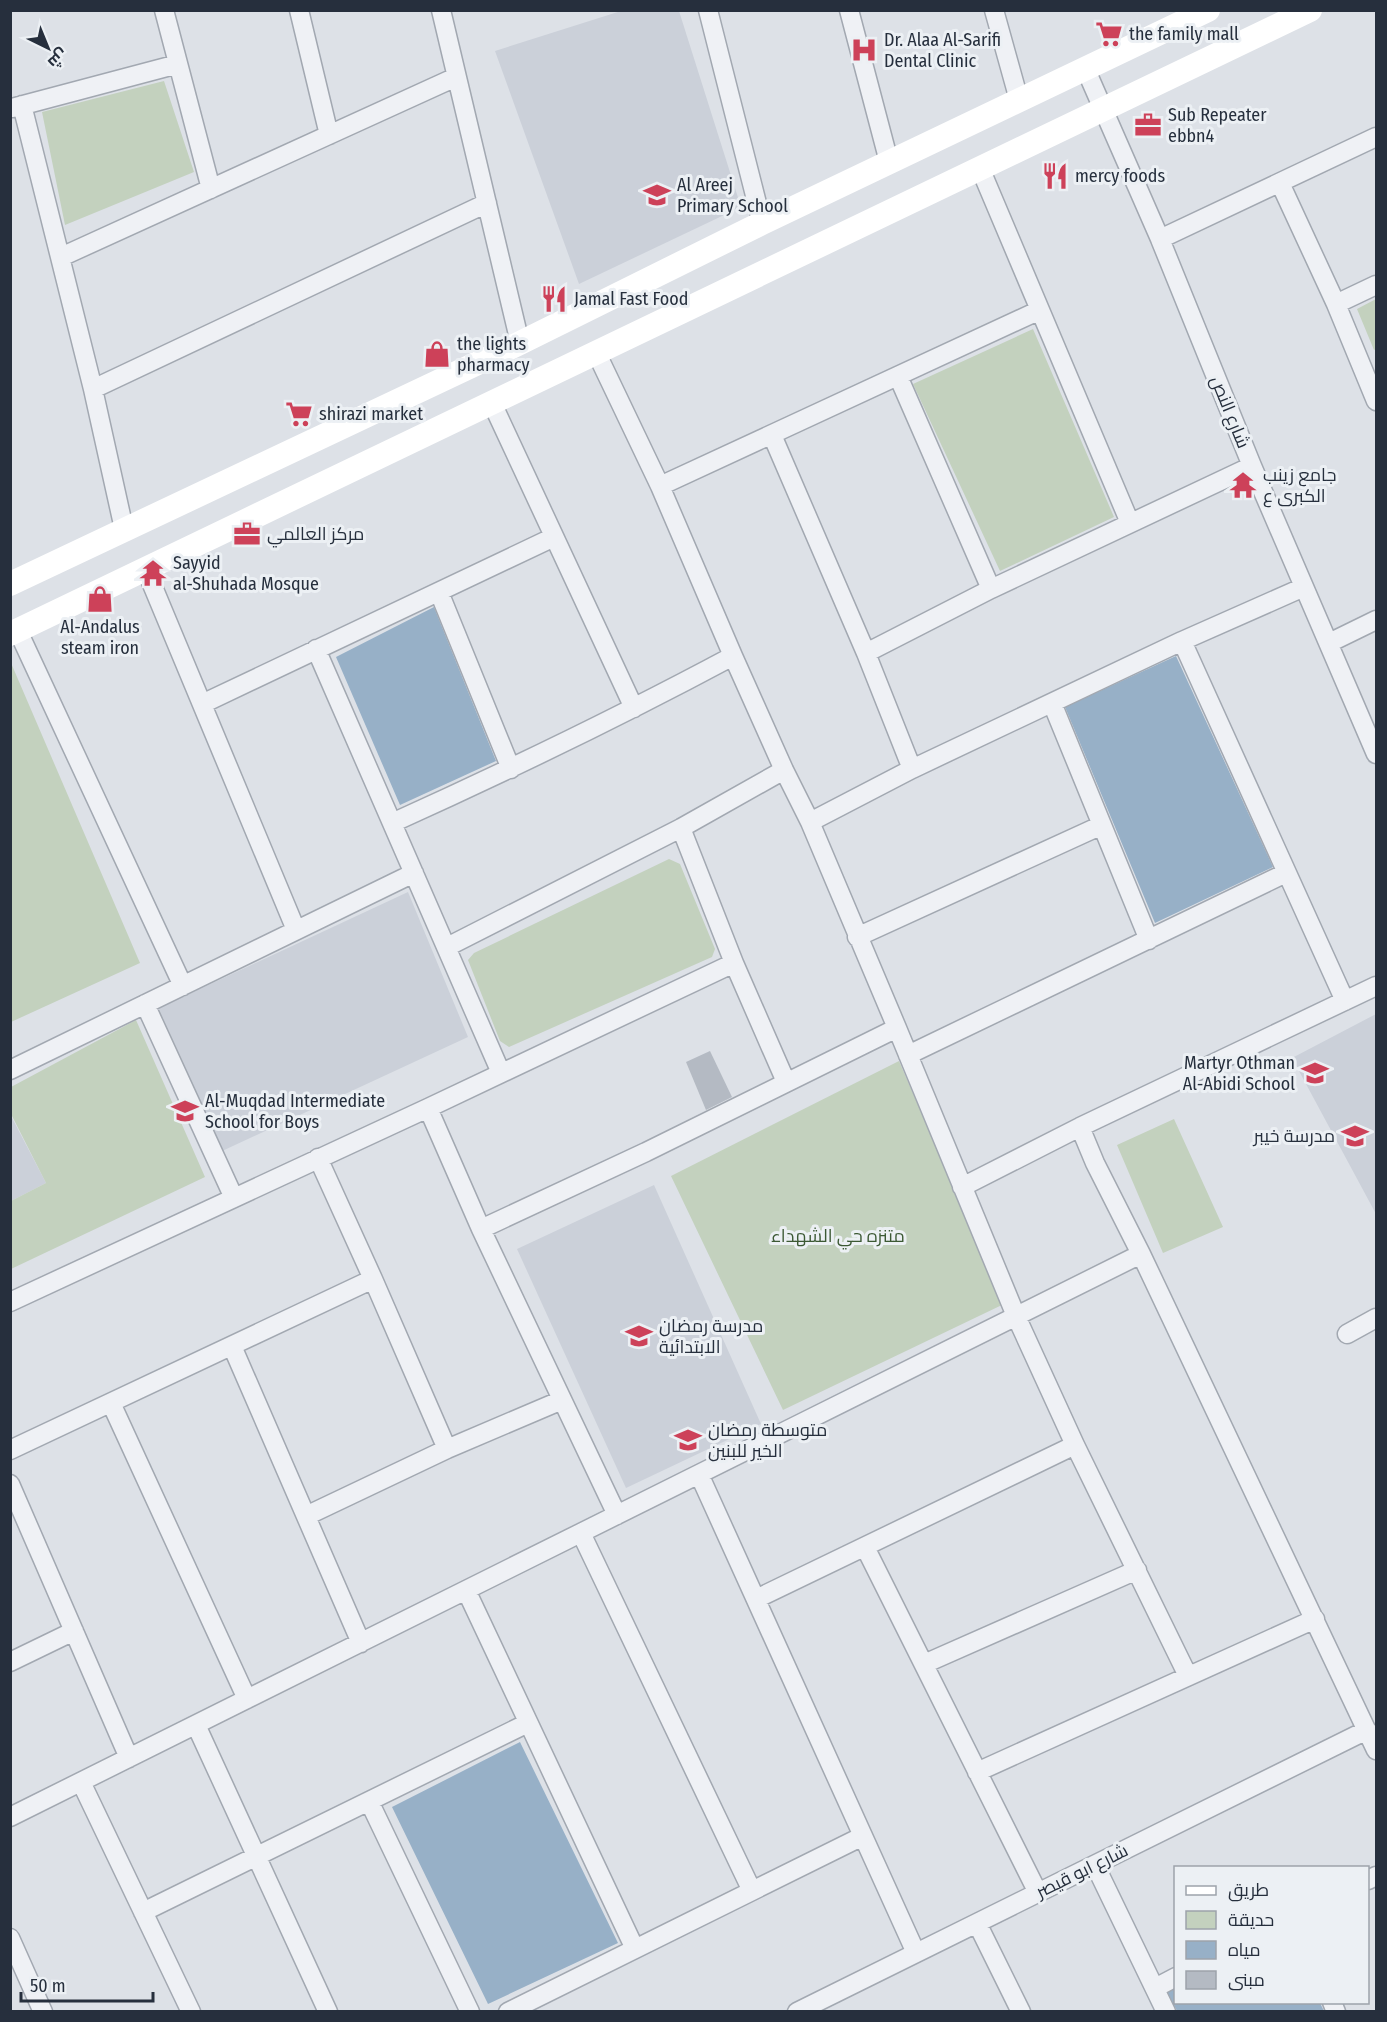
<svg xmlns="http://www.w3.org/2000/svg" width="1387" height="2022" font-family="'Fira Sans Condensed',Cairo,sans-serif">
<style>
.built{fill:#cbd0d9}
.green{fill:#c3d1be}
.water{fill:#97b0c7}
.building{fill:#b4bac3}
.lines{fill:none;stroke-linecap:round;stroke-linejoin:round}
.street-casing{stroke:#a2a8b1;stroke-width:21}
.street{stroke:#eff1f5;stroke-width:18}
.secondary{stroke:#fff;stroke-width:24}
.labels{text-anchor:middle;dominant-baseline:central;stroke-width:6;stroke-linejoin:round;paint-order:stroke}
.poi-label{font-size:18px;fill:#262f3d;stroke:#ecf0f4;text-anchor:start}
.street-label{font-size:18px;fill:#262f3d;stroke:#ecf0f4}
.park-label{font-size:18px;fill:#3c5934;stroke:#ecf0f4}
</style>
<rect width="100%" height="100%" fill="#dde1e7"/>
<path class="built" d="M621 11H679L741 207 579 284 495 51Z
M408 892 468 1037 220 1152 157 1009Z
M1376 1014V1214L1292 1058Z
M10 1114 46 1183 11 1201H10Z
M654 1185 761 1424 626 1488 517 1249Z"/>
<path class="green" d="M164 81 194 172 65 225 42 112Z
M1376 299V349L1374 350 1357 309Z
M1033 329 1114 517 1000 571 913 384Z
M11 663 140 963 11 1022H10Z
M669 859 680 864 715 949 712 957 509 1047 500 1041 468 960 474 953Z
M136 1020 205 1177 11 1269V1201L46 1183 11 1114V1087Z
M899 1061 1004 1304 783 1410 671 1176Z
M1174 1119 1223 1227 1163 1253 1117 1145Z"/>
<path class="water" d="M434 607 496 761 400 805 336 657Z
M1176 656 1273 867 1155 923 1065 707Z
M520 1742 618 1943 488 2004 392 1807Z
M1175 1987 1176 2002 1320 2003 1324 2011H1177L1167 1992Z"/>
<path class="building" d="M710 1051 732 1097 706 1110 686 1062Z"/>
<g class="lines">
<defs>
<path id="street" d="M164 10 211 189
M299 10 329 135
M441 10 520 343
M708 10 762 223
M849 10 889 162
M994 10 1019 100
M1086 70 1160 239 1252 466 1376 754
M22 105 93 389 124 529
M12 108 178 64
M980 168 1130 523
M1280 183 1336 304 1376 401
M1160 239 1376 137
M61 257 456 77
M1336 304 1376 285
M597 354 660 486 733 656 784 770 810 822 897 1028 1016 1316 1075 1445 1188 1676
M898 376 991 589
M93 389 487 203
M492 403 634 708
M772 435 866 653 912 769
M660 486 1040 310
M146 570 296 930
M439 592 511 769
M18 631 183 986
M1182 641 1304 587
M1329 643 1376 620
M316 649 501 1073
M866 653 991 589 1252 466
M1052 703 1149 940
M202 704 554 537
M810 822 912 769 1182 641 1345 1001
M392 823C507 771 621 716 733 656
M857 937 1102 825
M447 947 681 828 784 770
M734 963 786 1082
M1376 986 1080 1127 1095 1163 1141 1254 1376 1750
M145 1004 234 1198
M908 1055 1286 873
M10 1070 414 873
M428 1108 481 1229 617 1515
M318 1158 373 1279 447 1449
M962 1187 1080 1127
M481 1229 646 1152 897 1028
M10 1302 428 1108 734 963 681 828
M1347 1334 1376 1318
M232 1346 361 1643
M111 1403 247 1699
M10 1450 373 1279
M699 1474 916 1953
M10 1484 129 1758
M306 1516 447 1449 562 1400
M581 1533 752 1891
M865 1547 1038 1893
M466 1590 635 1949
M756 1599 1075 1445
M10 1662 74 1631
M924 1664 1137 1570
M196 1725 328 2012
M977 1772 1315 1619
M81 1782 191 2012
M369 1801 470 2012
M10 1817 1141 1254
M1095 1865 1166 2012
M1368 1880 1376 1876
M143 1912 528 1723
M977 1923 1021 2012
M10 1938 43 2012
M1155 1988 1176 1977
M1332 2002 1336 2012
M508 2012 863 1836
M797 2012 1367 1730"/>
</defs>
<use href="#street" class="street-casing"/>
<use href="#street" class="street"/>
<path class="secondary" d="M10 584 520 343 762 223 1208 10
M10 634 1310 10"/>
</g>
<defs>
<symbol id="supermarket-bare" viewBox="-9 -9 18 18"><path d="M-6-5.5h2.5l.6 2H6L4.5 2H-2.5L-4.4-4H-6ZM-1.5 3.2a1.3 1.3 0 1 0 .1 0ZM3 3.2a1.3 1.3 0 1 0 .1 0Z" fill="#cd4159" stroke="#ecf0f4" stroke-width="2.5" paint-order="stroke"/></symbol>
<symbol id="hospital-bare" viewBox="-9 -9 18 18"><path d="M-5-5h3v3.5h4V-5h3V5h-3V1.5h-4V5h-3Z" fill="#cd4159" stroke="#ecf0f4" stroke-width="2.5" paint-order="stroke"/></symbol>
<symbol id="office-bare" viewBox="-9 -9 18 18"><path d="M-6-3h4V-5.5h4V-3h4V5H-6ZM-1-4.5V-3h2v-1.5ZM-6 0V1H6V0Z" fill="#cd4159" stroke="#ecf0f4" stroke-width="2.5" paint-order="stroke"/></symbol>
<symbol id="restaurant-bare" viewBox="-9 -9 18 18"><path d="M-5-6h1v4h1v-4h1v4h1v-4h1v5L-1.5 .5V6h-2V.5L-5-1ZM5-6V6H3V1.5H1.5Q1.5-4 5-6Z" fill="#cd4159" stroke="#ecf0f4" stroke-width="2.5" paint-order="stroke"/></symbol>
<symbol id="school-bare" viewBox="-9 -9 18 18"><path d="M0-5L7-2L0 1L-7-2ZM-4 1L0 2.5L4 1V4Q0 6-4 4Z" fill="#cd4159" stroke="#ecf0f4" stroke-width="2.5" paint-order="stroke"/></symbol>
<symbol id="shop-bare" viewBox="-9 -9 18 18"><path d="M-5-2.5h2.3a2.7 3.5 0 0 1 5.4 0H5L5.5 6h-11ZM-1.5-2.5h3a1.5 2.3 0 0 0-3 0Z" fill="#cd4159" stroke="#ecf0f4" stroke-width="2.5" paint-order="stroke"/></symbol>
<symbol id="temple-bare" viewBox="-9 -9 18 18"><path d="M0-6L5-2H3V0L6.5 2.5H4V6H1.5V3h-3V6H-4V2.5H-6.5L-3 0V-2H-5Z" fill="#cd4159" stroke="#ecf0f4" stroke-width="2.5" paint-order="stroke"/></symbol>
</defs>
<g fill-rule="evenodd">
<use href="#supermarket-bare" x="1090" y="15" width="38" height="38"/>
<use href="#hospital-bare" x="845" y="31" width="38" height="38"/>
<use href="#office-bare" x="1129" y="106" width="38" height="38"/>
<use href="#restaurant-bare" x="1036" y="157" width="38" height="38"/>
<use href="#school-bare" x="638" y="176" width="38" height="38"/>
<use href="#restaurant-bare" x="535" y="280" width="38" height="38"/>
<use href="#shop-bare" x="418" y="335" width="38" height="38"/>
<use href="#supermarket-bare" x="280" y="395" width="38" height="38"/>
<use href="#temple-bare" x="1224" y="466" width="38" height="38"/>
<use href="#office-bare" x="228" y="515" width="38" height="38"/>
<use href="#temple-bare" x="134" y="554" width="38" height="38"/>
<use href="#shop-bare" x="81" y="580" width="38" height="38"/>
<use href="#school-bare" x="1296" y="1054" width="38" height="38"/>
<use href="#school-bare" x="166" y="1092" width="38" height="38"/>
<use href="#school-bare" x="1336" y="1117" width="38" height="38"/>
<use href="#school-bare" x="620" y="1317" width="38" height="38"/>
<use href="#school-bare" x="669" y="1421" width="38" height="38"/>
</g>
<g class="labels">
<g class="poi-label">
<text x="1129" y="34">the family mall</text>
<text x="884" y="40">Dr. Alaa Al-Sarifi<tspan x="884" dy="21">Dental Clinic</tspan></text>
<text x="1168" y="115">Sub Repeater<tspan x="1168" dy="21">ebbn4</tspan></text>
<text x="1075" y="176">mercy foods</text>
<text x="677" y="185">Al Areej<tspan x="677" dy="21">Primary School</tspan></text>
<text x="574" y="299">Jamal Fast Food</text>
<text x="457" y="344">the lights<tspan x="457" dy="21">pharmacy</tspan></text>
<text x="319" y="414">shirazi market</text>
<text x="1263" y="475">جامع زينب<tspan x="1263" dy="21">الكبرى ع</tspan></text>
<text x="267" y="534">مركز العالمي</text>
<text x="173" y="563">Sayyid<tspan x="173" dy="21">al-Shuhada Mosque</tspan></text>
<text x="100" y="627" text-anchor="middle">Al-Andalus<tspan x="100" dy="21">steam iron</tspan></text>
<text x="1295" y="1063" text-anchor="end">Martyr Othman<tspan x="1295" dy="21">Al-Abidi School</tspan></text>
<text x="205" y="1101">Al-Muqdad Intermediate<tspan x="205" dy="21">School for Boys</tspan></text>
<text x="1335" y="1136" text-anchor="end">مدرسة خيبر</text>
<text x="659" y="1326">مدرسة رمضان<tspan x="659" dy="21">الابتدائية</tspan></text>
<text x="708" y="1430">متوسطة رمضان<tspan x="708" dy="21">الخير للبنين</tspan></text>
</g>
<g class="street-label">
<text transform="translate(1230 412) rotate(68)">شارع النص</text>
<text transform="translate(1082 1871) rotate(-26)">شارع ابو قيصر</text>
</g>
<g class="park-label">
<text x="838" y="1236">متنزه حي الشهداء</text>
</g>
</g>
<rect width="1387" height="2022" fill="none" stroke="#262f3d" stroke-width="24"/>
<rect x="1174" y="1866" width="195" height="138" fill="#ecf0f4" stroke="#9da3ab" stroke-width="1.5"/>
<rect x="1186" y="1886" width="30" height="9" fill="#ffffff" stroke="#9da3ab" stroke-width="1.5"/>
<text x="1228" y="1896" font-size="18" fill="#262f3d">طريق</text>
<rect x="1186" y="1911" width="30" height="18" fill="#c3d1be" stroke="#9da3ab" stroke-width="1.5"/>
<text x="1228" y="1926" font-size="18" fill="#262f3d">حديقة</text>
<rect x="1186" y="1941" width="30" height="18" fill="#97b0c7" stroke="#9da3ab" stroke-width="1.5"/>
<text x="1228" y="1956" font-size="18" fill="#262f3d">مياه</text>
<rect x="1186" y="1971" width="30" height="18" fill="#b4bac3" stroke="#9da3ab" stroke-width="1.5"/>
<text x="1228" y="1986" font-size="18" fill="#262f3d">مبنى</text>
<g transform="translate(48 48) rotate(137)" stroke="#ecf0f4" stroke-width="4.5" paint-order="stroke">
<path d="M0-4.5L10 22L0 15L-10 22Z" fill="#262f3d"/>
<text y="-9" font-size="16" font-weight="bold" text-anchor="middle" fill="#262f3d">ش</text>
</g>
<path d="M21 1992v9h132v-9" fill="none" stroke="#262f3d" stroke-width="3"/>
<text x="30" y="1992" font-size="18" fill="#262f3d" stroke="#ecf0f4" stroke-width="4.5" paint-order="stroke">50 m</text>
</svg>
